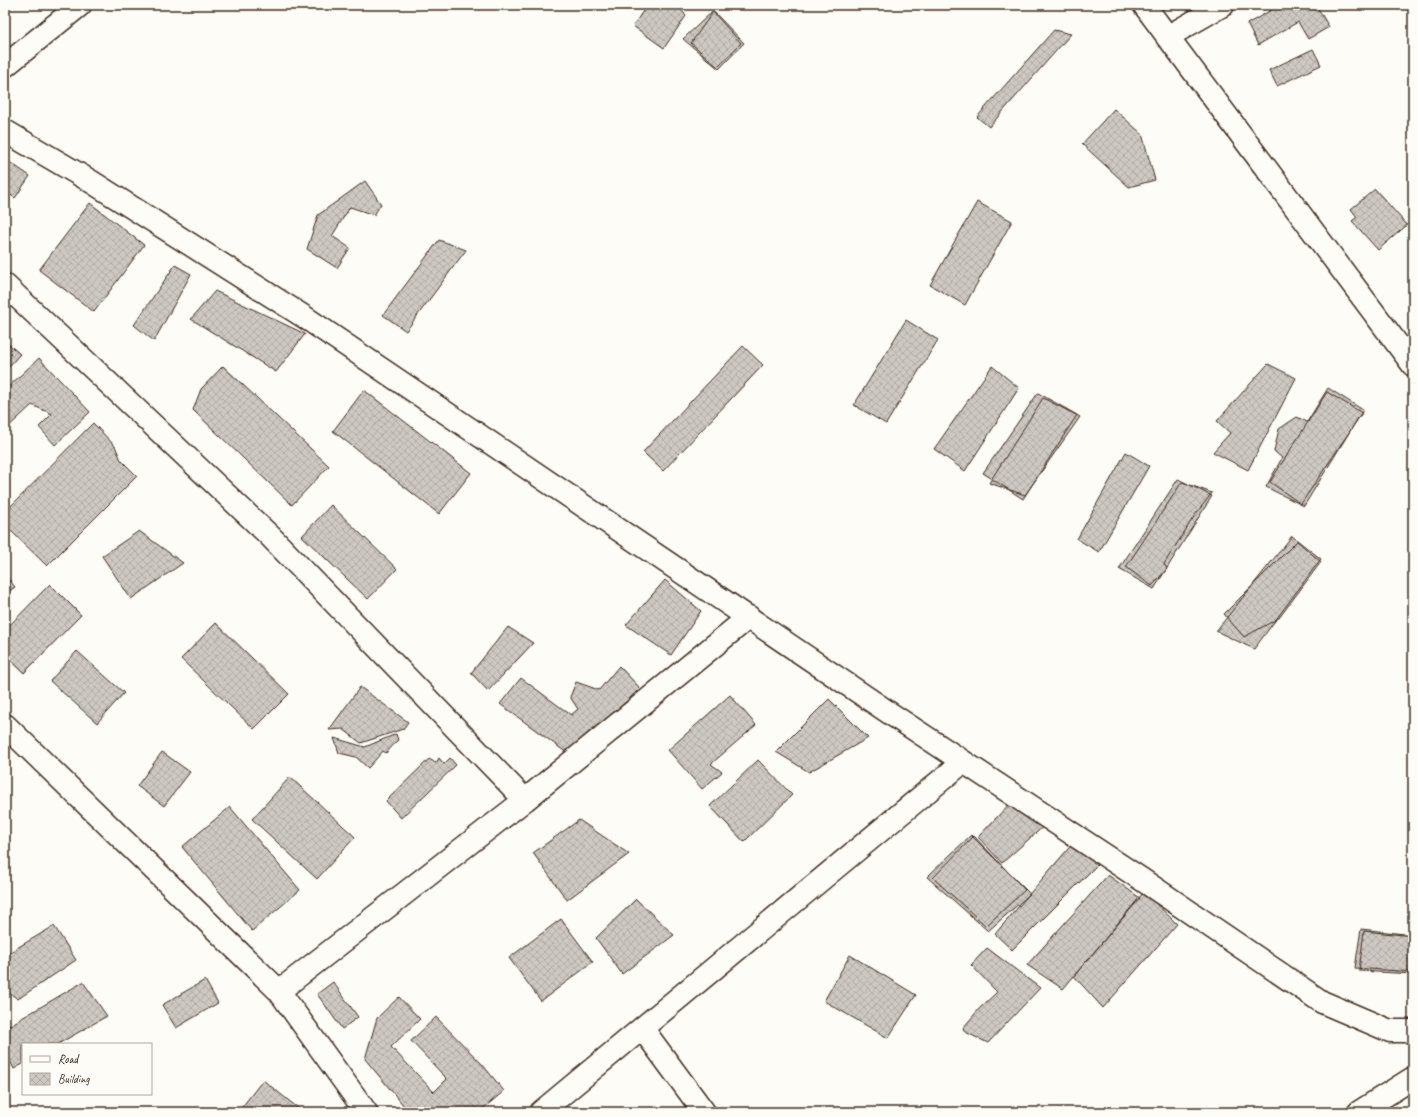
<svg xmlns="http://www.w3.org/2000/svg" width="1418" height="1117" font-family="Caveat,sans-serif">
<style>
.building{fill:url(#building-cross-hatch);stroke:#3b2a1e}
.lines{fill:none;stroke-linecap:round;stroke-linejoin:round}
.minor-casing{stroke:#3b2a1e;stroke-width:25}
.minor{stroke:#fdfcf7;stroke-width:22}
</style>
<defs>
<pattern id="building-cross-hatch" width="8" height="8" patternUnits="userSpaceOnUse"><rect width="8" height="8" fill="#cdc8c2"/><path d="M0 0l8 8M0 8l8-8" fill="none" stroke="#b1aca6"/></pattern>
</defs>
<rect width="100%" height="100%" fill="#fdfcf7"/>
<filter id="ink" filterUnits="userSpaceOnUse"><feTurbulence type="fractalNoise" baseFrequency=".025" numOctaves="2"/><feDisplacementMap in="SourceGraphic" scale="8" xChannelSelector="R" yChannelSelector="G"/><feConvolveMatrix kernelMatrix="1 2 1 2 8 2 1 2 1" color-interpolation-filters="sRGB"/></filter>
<g filter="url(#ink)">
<path class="building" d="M647 5H683L680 8 686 16 664 48 633 26Z
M1280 5H1316L1329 27 1308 39 1298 22 1258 45 1247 24Z
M713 11 744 43 719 69 683 39Z
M713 12 741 43 718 67 691 43Z
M1054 30 1071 34 989 127 977 117Z
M1313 49 1321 65 1277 86 1269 70Z
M1114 109 1142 134 1155 180 1129 187 1082 144Z
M5 159 30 176 15 198 5 191Z
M365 181 381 204 374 215 350 207 332 236 350 248 337 268 307 249 318 215Z
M1375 189 1407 225 1378 250 1352 221 1357 217 1351 209Z
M977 202 1012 221 965 305 930 285Z
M90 203 144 245 94 312 39 270Z
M439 240 466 250 406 331 383 315Z
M175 265 191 274 154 341 134 325Z
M215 291 305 334 276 372 191 319Z
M906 320 938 340 886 424 854 405Z
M5 341 20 354 5 371Z
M743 346 763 365 663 471 643 452Z
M39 358 90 412 55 445 39 427 52 414 32 405 5 430V390Z
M1268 364 1296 378 1248 470 1213 452 1230 433 1217 421Z
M223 366 329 466 292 505 193 410 201 389Z
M992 366 1019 388 965 471 934 449Z
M1328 388 1363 410 1304 506 1266 487 1282 458 1274 451 1279 429 1297 417 1307 422Z
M364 390 471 473 439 514 333 431Z
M1327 392 1362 413 1301 504 1270 482Z
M1038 393 1077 415 1023 499 983 473Z
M1043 398 1080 417 1025 495 989 483Z
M93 423 115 446 121 460 137 476 47 566 5 525V512Z
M1126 452 1149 466 1099 552 1077 539Z
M1178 479 1212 496 1154 589 1119 569Z
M1182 482 1212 493 1195 515 1164 564 1167 569 1152 586 1126 567Z
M331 505 397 569 368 599 302 536Z
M139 531 183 563 131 599 102 556Z
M1292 536 1321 559 1254 649 1216 631Z
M1297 541 1321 562 1279 618 1244 637 1224 614Z
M5 575 15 587 5 594Z
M665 580 701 611 671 655 626 625Z
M50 584 81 615 24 673 5 655V630Z
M216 623 289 694 254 729 181 659Z
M508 627 533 643 488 691 471 673Z
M77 651 124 693 97 723 50 681Z
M619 666 640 688 571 756 500 704 521 678 571 715 578 709 570 697 576 682 599 690Z
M360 687 408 722 403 729 361 743 343 729 329 730Z
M730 695 756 725 711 764 722 772 702 789 668 750Z
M829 699 868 738 809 772 776 752Z
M396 734 398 740 386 753 383 751 368 768 356 757 339 753 334 738 365 747Z
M162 752 190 772 164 806 137 786Z
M439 758 444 764 450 758 456 765 401 818 386 801 429 759 436 763Z
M758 760 792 795 744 842 710 806Z
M290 777 355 837 317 879 252 819Z
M1016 797 1045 825 1002 863 978 837Z
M230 807 300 890 252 931 182 847Z
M579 820 629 854 567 900 533 853Z
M971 835 1030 894 988 931 927 877Z
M974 836 1025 890 986 926 933 878Z
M1074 842 1097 865 1012 950 995 934Z
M1108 875 1140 898 1063 989 1027 965Z
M1144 892 1177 924 1103 1008 1074 976Z
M636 899 674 935 622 974 596 938Z
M561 919 593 962 541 1001 509 958Z
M54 926 76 960 18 999 5 990V955Z
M1361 929 1413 935V972L1355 968Z
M1364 931 1413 936V974L1359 971Z
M987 948 1040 988 988 1043 965 1032 963 1028 980 1008 997 992 971 965Z
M850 955 916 995 888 1038 824 1001Z
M205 980 218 1003 176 1028 162 1005Z
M83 982 107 1016 58 1044H23V1064L14 1069 5 1050V1028Z
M333 982 358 1017 342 1029 317 994Z
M399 997 420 1019 391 1047 434 1092 447 1079 411 1041 436 1017 482 1064 504 1091 479 1112H409L365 1059 377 1018Z
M263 1080 303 1112H238Z"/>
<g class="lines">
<defs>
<path id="minor" d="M1144 5 1413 365
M1167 37 1223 5
M5 66 80 5
M5 131 92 182 306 318 891 714 1141 879 1322 1002 1390 1031H1413
M5 285 270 536 525 800
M5 725 279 991 366 1112
M279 991 525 800 749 617
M642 1028 704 1112
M541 1112 963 762
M1359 1112 1413 1078"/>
</defs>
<use href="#minor" class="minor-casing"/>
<use href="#minor" class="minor"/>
</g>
</g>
<rect width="1418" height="1117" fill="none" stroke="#fdfcf7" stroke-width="20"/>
<rect x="10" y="10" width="1398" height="1097" fill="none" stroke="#3b2a1e" stroke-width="1.5" filter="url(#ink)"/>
<rect x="22" y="1043" width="130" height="52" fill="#fdfcf7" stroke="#afa8a0"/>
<rect x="30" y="1056" width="20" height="6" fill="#fdfcf7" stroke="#afa8a0"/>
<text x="58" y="1063" font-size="12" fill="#3b2a1e">Road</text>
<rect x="30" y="1073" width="20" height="12" fill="url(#building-cross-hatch)" stroke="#afa8a0"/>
<text x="58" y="1083" font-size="12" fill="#3b2a1e">Building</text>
</svg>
